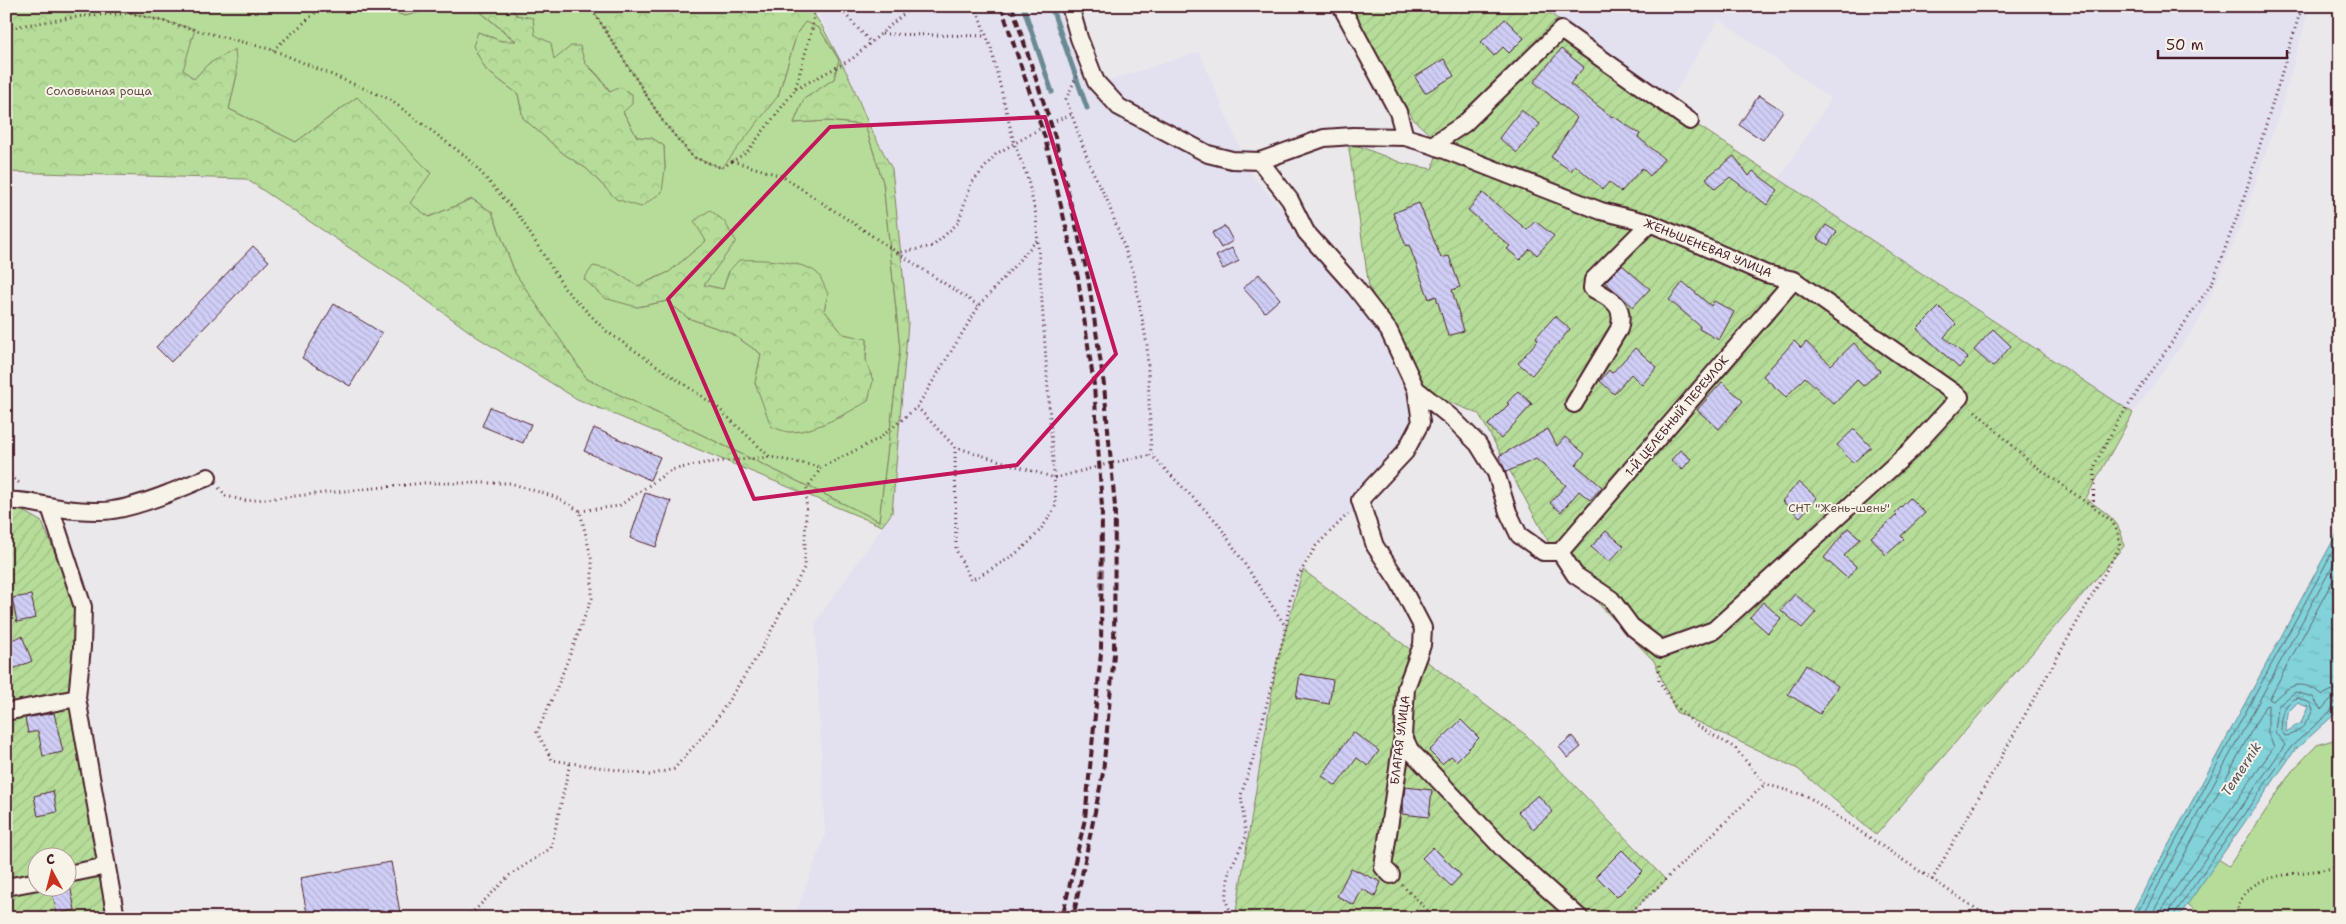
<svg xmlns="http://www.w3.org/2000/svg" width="2346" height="924" font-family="'Shantell Sans',sans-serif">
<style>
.built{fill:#e3e0ef}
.green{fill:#b5dd99;stroke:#807e62;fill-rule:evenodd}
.forest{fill:url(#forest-crowns);stroke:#807e62}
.garden{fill:url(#garden-furrows);stroke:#807e62;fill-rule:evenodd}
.water{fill:url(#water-ripples);stroke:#6b8a93;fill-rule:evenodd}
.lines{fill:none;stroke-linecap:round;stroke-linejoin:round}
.shore{stroke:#606771;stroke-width:1}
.stream{stroke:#6b8a93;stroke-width:5}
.building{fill:url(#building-back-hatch);stroke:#4a1f2b}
.minor-casing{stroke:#4a1f2b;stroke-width:20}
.path{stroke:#4a1f2b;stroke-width:3;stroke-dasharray:1 4;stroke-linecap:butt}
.minor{stroke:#f7f3e8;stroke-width:16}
.rail{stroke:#4a1f2b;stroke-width:4;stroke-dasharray:8 4;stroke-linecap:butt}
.marked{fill:none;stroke:#c2185b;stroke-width:4;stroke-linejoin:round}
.labels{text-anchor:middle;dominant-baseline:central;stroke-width:4;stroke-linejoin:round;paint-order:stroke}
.park-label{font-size:12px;fill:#654e46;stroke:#f7f3e8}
.street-label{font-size:12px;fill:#4a1f2b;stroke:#f7f3e8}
.water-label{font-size:14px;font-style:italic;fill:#5a555f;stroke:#f7f3e8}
</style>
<defs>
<pattern id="forest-crowns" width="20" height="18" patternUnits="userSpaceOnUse" patternTransform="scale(1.25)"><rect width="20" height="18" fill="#b5dd99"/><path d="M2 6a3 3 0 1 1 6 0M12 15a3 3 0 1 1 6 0" fill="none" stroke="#9dbd84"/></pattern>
<pattern id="garden-furrows" width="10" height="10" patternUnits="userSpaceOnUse" patternTransform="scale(1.25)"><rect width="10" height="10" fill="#b5dd99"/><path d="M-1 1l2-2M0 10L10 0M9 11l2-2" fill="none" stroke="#9dbd84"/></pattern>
<pattern id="water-ripples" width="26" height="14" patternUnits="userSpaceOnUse" patternTransform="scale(1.25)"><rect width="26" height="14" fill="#81d2d9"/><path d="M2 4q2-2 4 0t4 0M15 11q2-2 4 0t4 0" fill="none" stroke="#71b4ba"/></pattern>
<pattern id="building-back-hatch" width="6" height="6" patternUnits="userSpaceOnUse" patternTransform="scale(1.25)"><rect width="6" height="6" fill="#cfcef6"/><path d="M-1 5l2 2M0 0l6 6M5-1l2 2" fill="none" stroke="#b3b0d3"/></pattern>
</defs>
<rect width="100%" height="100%" fill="#ebe8ec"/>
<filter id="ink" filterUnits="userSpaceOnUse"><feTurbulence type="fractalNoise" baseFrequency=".02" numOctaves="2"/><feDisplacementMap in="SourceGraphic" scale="10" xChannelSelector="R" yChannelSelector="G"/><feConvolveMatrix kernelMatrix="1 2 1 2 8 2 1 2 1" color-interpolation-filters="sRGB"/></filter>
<g filter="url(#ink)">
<path class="built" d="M815 6H1076L1107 81 1199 52 1252 176 1359 294 1424 394 1377 490 1308 552 1277 661 1235 918H794L825 836 815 623 892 513V169Z
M1541 6H2310L2279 114 2238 233 2199 321 2133 413 1779 179 1831 99 1719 19 1667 105Z"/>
<path class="green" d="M131 6H378L405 16 442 6H477V9L516 42 501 41 478 32 486 70 518 94 523 118 564 154 587 169 616 199 665 169 664 146 652 138 637 137C627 119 603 73 585 64 578 60 563 61 554 60L535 35 509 6H590L664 123 778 96 797 33 805 21 819 28 839 60 834 79 804 99 794 123 828 121 865 125 883 182 900 349 879 521 587 379 515 273 492 212 472 199 429 217 409 203 357 97 296 142 229 109 237 74 208 64 194 79 183 70 131 13ZM706 241 715 268 704 285 723 289 729 271 828 294 824 310 843 334 867 340 866 360 873 381 842 417 789 432 755 384 761 354 731 333 688 318 667 301 637 307 612 270 638 286 669 272Z
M2340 732V918H2194L2197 912 2183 900 2215 857 2229 866 2292 771 2317 745 2336 739Z"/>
<path class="forest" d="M6 6H131V13L195 29 183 70 194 79 208 64 235 49 237 74 229 109 296 142 357 97 431 173 410 203 429 217 472 199 492 212 515 273 587 379 879 521 900 349 883 182 865 125 828 121 794 123 804 99 834 79 839 60 819 28 805 22 797 33 778 96 722 168 693 157 664 123 590 6H808L822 26 850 79 868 123 892 169 908 323 892 513 882 526 577 399 477 337 411 289 246 179 6 172Z
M378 6H442L405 16Z
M477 6H509L516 15 533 18 535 35 551 43 554 60 571 46H580L585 63 598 76 610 92 620 87 632 94V104L623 112 637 137 652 138 664 146 665 169 662 192 641 207 616 199 587 169 564 154 523 118 518 94 486 70 473 46 478 32 501 41H516L477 9Z
M710 210 724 221 736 241 704 285 723 289 729 271 739 260C758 259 802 260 817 273 822 278 825 289 828 294L824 310 843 334 867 339 866 360 873 381 868 401C848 413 814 432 790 432 784 432 776 428 771 426L755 383 761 354 731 333 688 318 667 301 637 307 604 298 584 279 593 266 612 270 638 286 669 272 706 241 694 221Z"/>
<path class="garden" d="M1344 6H1541L1667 105 2133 413 2086 498C2107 515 2120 518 2124 546L1876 835 1798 769 1676 712 1654 661 1561 565 1479 414 1429 394 1369 287 1348 142 1402 163 1432 169 1440 144 1414 120Z
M6 510H21L42 522 75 601 87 776 111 918H6ZM38 856H68V886H38Z
M1303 570 1526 735 1666 880 1624 918H1235L1277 661Z"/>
<path class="water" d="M2340 522V702L2335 714 2295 750 2178 918H2129L2336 535ZM2297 703 2308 707 2301 723 2286 732 2287 713Z"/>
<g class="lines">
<path class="shore" d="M2340 567 2269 699 2273 701C2291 683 2301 679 2323 695L2332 690 2340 689
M2298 698 2310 703 2313 710C2307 722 2300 735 2285 736L2281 730C2282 717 2283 701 2298 698Z
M2134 918 2340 538
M2141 918 2340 552
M2150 918 2265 706 2268 705V733L2274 747 2164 905 2160 918
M2168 918 2170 909 2285 745 2275 732 2278 706 2295 692 2313 697 2321 710 2331 699 2340 696
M2174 918 2175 913 2291 747 2331 711 2334 704 2340 702"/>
<path class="stream" d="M1023 6 1052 92
M1051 6 1087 108"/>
</g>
<path class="building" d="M1505 19 1524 38 1509 53 1503 47 1494 56 1481 42Z
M1561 49 1584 67 1570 84 1612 117 1613 116 1640 134 1638 137 1664 159 1650 176 1642 168 1621 192 1609 182 1603 189 1575 165 1571 171 1551 157 1577 118 1534 82Z
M1444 59 1454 76 1425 93 1415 77Z
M1759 95 1783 111 1763 140 1739 125Z
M1521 110 1540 124 1517 153 1499 138Z
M1734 156 1749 176 1753 171 1778 190 1767 205 1730 177 1715 189 1706 178Z
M1483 193 1527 230 1535 221 1554 236 1537 255 1530 249 1520 260 1507 249 1510 246 1468 210Z
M1419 203 1441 258 1449 256 1460 287 1452 290 1464 331 1448 336 1436 296 1429 299 1409 245 1406 246 1393 213Z
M1826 225 1837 232 1828 245 1817 238Z
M1225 226 1233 241 1221 248 1212 233Z
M253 246 269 261 171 362 156 347Z
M1232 248 1239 261 1223 269 1216 256Z
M1622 265 1650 289 1633 307 1605 282Z
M1259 274 1280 299 1265 312 1243 288Z
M1683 282 1711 306 1714 301 1734 312 1719 340 1699 329 1700 326 1669 300Z
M334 304 382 333 350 386 302 358Z
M1939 307 1956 324 1944 337 1968 358 1959 368 1917 329Z
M1555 316 1570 329 1532 375 1518 363 1538 340 1536 337Z
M1993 329 2011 346 1993 367 1974 350Z
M1794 341 1801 348 1806 342 1831 365 1854 343 1880 371 1863 386 1857 380 1834 404 1805 377 1786 397 1763 376Z
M1635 348 1657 367 1642 385 1631 374 1614 394 1600 381 1609 370 1612 373Z
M1722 382 1743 401 1719 429 1697 410Z
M1518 391 1532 404 1501 439 1488 425 1509 404 1507 403Z
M490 407 531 424 523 443 482 426Z
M594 428 660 457 650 480 584 451Z
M1548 429 1557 446 1565 437 1585 454 1576 465 1602 487 1590 500 1579 491 1561 512 1550 503 1566 485 1536 459 1506 472 1499 456Z
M1854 429 1871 447 1853 463 1837 445Z
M1680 450 1691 459 1682 470 1671 460Z
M1799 482 1817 498 1800 517 1782 501Z
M645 493 671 501 656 547 630 538Z
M1910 498 1925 513 1901 536 1904 539 1886 555 1871 537 1897 515 1895 513Z
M1848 528 1860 538 1844 556 1857 567 1847 578 1824 558Z
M1606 531 1624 546 1609 562 1591 547Z
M1795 594 1816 612 1802 628 1781 610Z
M31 595 36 618 17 622 12 598Z
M1763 602 1781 618 1768 633 1750 617Z
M22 636 32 661 6 672V642Z
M1806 665 1838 686 1820 714 1788 694Z
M1300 674 1333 680 1329 704 1296 698Z
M54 713 63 752 43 756 38 731 28 733 25 718Z
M1461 720 1479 738 1456 761 1451 756 1442 764 1429 751Z
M1353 732 1379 751 1368 766 1357 758 1336 786 1322 776Z
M1572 736 1581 747 1568 758 1559 747Z
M1405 787 1432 790 1429 817 1402 814Z
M53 791 57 812 38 816 34 796Z
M1538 795 1553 812 1533 829 1518 812Z
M1433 847 1461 875 1451 886 1422 858Z
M1622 850 1643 871 1617 897 1596 876Z
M391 862 401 918H308L300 878Z
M1351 868 1381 882 1375 896 1362 889 1354 905 1337 896Z
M51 886H70L75 910 57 914Z"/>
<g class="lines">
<defs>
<path id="minor" d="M1070 6 1079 38 1096 82 1119 107 1208 154 1232 160 1260 161 1324 138 1353 136 1405 137 1432 145 1601 211 1650 223 1766 274 1794 280 1960 397 1911 450 1714 630 1661 649 1631 626 1611 599 1575 575 1560 552H1543L1519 535 1508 512 1496 473 1478 444 1452 418 1416 389 1389 331 1355 287 1306 232 1290 200 1260 161
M1341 6 1398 112 1405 137
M1432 145 1464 124 1561 30 1690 121
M1574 404 1619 329C1626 304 1611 300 1592 288L1593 280 1650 223
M6 501C29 499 52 509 75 510 87 511 101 512 113 510 141 506 182 488 208 477
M50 507 83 607 82 647 77 698 116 918
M1560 552 1794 280
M6 712 77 698
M1403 735 1410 750 1505 851 1580 918
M68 874 107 866
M1391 875 1383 867 1403 735 1406 688 1422 645 1423 628 1399 582 1375 546 1360 500 1405 452 1421 422 1416 389
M6 887 38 881"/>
</defs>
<use href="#minor" class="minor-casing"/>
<path class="path" d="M590 6 664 123 693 157 722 168 747 152 795 90 812 29 815 6
M838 6 871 43
M6 28 83 16 131 13 273 50 389 99 469 159 519 216 565 289 606 331 716 406 770 457 821 467
M882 34 986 36
M273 50 323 6
M1077 76 1066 99 1091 168 1107 200 1134 274 1147 345 1151 455 1217 522 1286 627
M796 89 852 59 907 11 916 6
M732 161 782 176 898 253 933 246 958 223 971 184 996 154 1050 123 1072 114
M898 253 979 306
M917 407 955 447 1055 478 1111 463 1151 455
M955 447 956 550 971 580C1011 558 1034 547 1056 505L1036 215 1027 176 1014 143 991 48 975 6
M6 473 22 485
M219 488 226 496 246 501 424 483H510L555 497 580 511 592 561V598L556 690 537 732 552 760 649 775 674 769 714 723 760 652 804 568 807 488 822 467 880 438 917 407 979 306 1037 240
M2093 506 2095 464 2118 421 2212 283 2243 201 2302 6
M580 511 619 506 671 470 705 463 769 457
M1659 665V681L1674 705 1696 725 1735 748 1765 784 1807 796 1990 918
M1932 880 2120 546 2118 533 2112 521 2030 462 1972 408
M1402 885 1435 918
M467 918 510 875 551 848 570 763
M1233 918 1226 901 1229 871 1246 837 1241 795 1253 759 1286 627 1289 604 1297 578 1316 546 1348 514
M1625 918 1765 784
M2235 918C2242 865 2302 878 2340 866"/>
<use href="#minor" class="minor"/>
<path class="rail" d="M1001 6 1045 138 1078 278 1094 385 1102 507 1101 653 1085 819 1062 918
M1012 6 1055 137 1088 277 1104 385 1115 507 1114 654 1103 773 1073 918"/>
</g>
</g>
<path class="marked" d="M1045 117 1116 354 1017 465 754 499 668 299 830 127Z"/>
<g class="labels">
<g class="park-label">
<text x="99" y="91">Соловьиная роща</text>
<text x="1839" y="508">СНТ "Жень-шень"</text>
</g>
<g class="street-label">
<text transform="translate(1708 248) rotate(22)">ЖЕНЬШЕНЕВАЯ УЛИЦА</text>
<text transform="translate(1677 416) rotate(-50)">1-Й ЦЕЛЕБНЫЙ ПЕРЕУЛОК</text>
<text transform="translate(1400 740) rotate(-83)">БЛАГАЯ УЛИЦА</text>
</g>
<g class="water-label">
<text transform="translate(2241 769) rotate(-57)">Temernik</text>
</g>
</g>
<rect width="2346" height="924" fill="none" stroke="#f7f3e8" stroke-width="25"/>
<rect x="12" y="12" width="2321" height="899" fill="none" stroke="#4a1f2b" stroke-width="2" filter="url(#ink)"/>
<g transform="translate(52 872) rotate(353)"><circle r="24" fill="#f7f3e8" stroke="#b29e9c"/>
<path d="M0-4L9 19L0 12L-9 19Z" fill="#c8321e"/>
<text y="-8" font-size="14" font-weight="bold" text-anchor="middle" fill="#4a1f2b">С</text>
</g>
<path d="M2158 50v8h129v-8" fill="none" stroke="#4a1f2b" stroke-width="2.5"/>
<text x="2166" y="50" font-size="15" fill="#4a1f2b" stroke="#f7f3e8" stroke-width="4" paint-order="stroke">50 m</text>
</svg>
